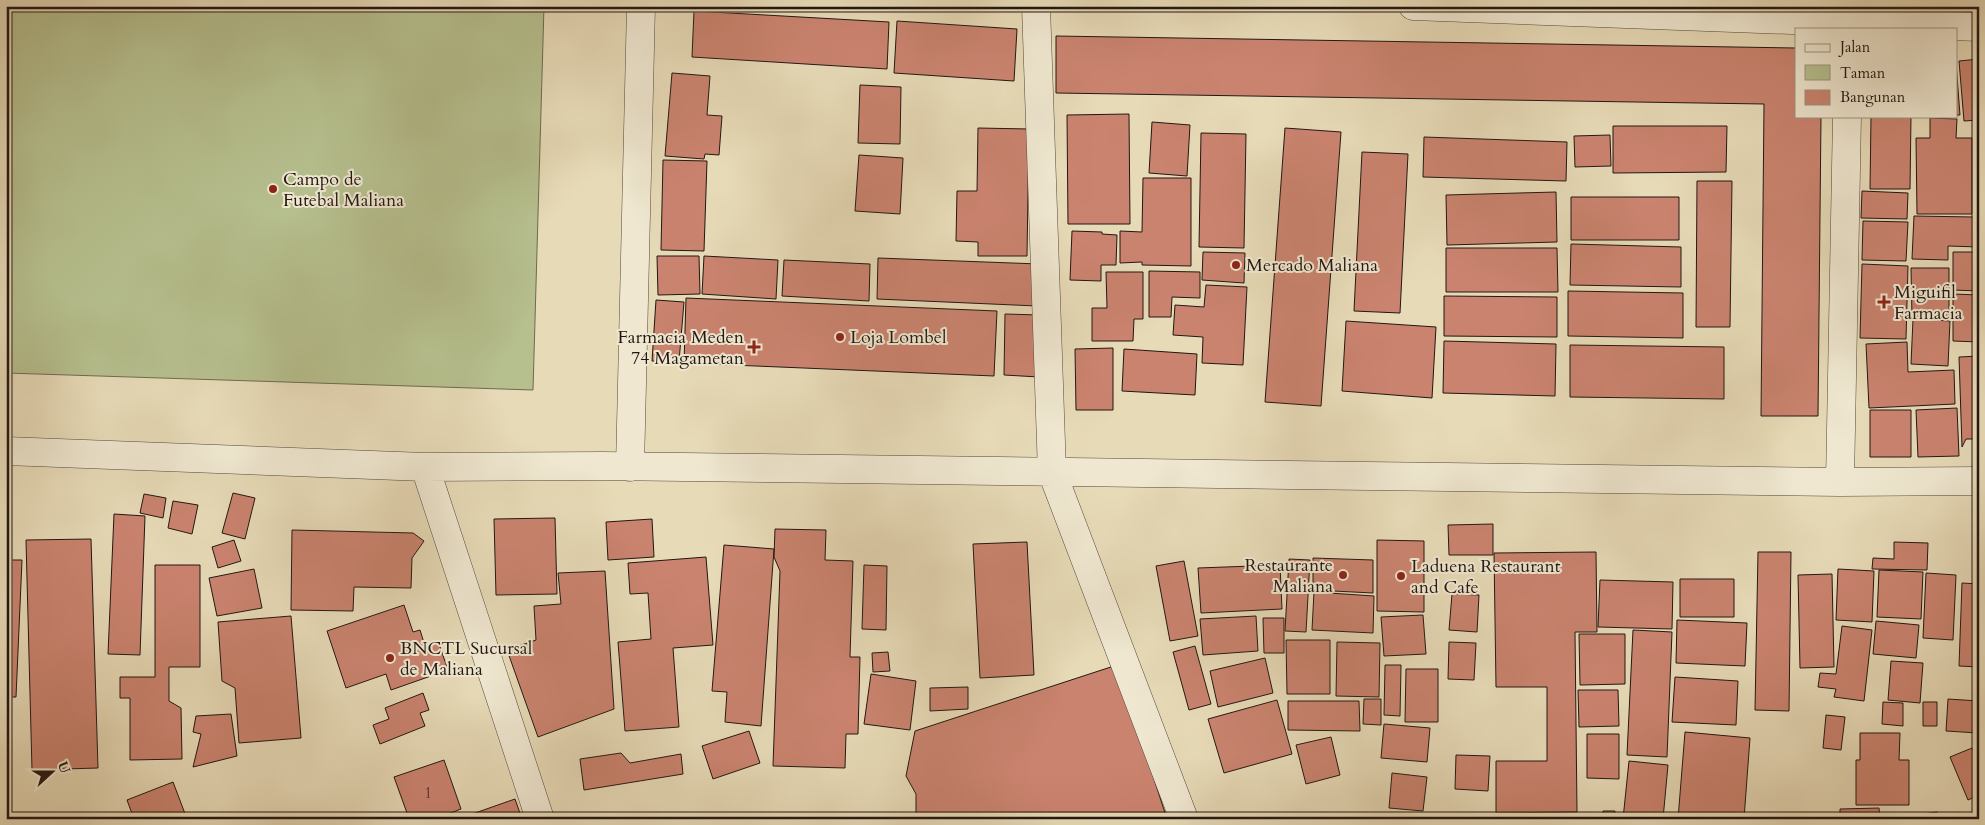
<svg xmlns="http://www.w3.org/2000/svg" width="1985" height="825" font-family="Cardo,serif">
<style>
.green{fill:#b6bf8e;stroke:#6c6b50}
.building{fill:#ca836f;stroke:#221712}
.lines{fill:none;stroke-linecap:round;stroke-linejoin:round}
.minor-casing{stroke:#53483b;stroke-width:29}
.minor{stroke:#efe7d0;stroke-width:28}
.poi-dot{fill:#8f2418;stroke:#efe7d0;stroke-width:2}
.labels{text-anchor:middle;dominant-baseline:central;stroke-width:4;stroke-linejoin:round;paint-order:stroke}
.number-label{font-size:15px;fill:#4c3229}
.poi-label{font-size:18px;fill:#221712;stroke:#efe7d0;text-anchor:start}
</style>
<rect width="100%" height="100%" fill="#e7dab7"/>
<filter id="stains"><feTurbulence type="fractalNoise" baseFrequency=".004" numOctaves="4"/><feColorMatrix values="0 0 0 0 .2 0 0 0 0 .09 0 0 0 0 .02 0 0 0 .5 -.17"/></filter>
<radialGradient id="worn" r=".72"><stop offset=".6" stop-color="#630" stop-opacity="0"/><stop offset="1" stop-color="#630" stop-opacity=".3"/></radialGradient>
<path class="green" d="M6 6H544L533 390 6 373Z"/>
<path class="building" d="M694 11 889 22 887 69 692 57Z
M897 21 1017 29 1014 81 894 73Z
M1056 36 1796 48V116H1821L1818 416H1761L1764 104 1056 93Z
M1979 59V120L1964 121 1959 61Z
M1956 63 1960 115H1956Z
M672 73 710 76 707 115 722 116 719 155 705 154 704 159 665 156Z
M860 85 901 87 900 144 858 143Z
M1129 114 1130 224H1068L1067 115Z
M1871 116H1911L1910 189H1870Z
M1930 118 1957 119 1956 138H1972V214H1917L1916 138H1930Z
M1152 122 1190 125 1187 176 1149 173Z
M1613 126H1727L1726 172 1613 173Z
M978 128 1029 129 1027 256H978V242L956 241 957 191H977Z
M1285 128 1341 132 1321 406 1265 402Z
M1201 133 1246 134 1244 248 1199 247Z
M1610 135 1611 166 1575 167 1574 136Z
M1424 137 1567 142 1566 181 1423 177Z
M1362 152 1408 154 1400 313 1354 311Z
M859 155 903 158 900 214 855 211Z
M663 160 707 161 704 251 661 250Z
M1143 178H1191V266L1142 265V262L1120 263V231L1142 232Z
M1697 181H1732L1730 327H1696Z
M1862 191 1908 193 1907 219 1861 218Z
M1556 192 1557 242 1447 245 1446 195Z
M1571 197H1679V240H1571Z
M1974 202H1979V247L1948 246V260L1912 259 1914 216 1974 217Z
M1863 221 1908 222 1906 261 1862 260Z
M1072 231 1102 232V234L1117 235 1116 265H1101V281L1070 280Z
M1571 244 1681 247V287L1570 285Z
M1446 248H1557L1558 292H1446Z
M1203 252 1245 253 1244 283 1202 280Z
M1953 252H1979V291L1953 290Z
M657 256H699L700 294 658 295Z
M704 256 778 260 776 299 702 294Z
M878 258 1039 264 1037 306 877 299Z
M784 260 870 264 869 301 782 296Z
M1862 264 1908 266 1906 339 1860 338Z
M1911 268H1949V318H1912Z
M1149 271 1200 272V298L1172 297 1171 317H1149Z
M1106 272H1143V319H1134L1133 341H1092V308H1107Z
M1206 285 1247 287 1243 365 1202 363 1203 337 1173 335 1175 305 1204 307Z
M1568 291 1683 293V338L1568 336Z
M1953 294 1979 295V342L1953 341Z
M1444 296 1557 297V337L1444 336Z
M686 298 997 311 994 376 684 363Z
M656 300 684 302 679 362 652 361Z
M1005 314 1040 315 1039 377 1004 375Z
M1913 319 1950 321 1948 366 1911 364Z
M1346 321 1436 327 1432 398 1342 391Z
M1444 341 1556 344 1555 396 1443 393Z
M1907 342 1908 372 1954 370 1955 404 1869 408 1866 344Z
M1570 345 1724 347V399L1570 397Z
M1113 348V410H1076L1075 349Z
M1124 349 1197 354 1195 395 1122 391Z
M1979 356V457L1976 456 1977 439H1966L1962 447 1959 357Z
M1957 408 1959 456 1918 457 1916 410Z
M1870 410H1911V457H1870Z
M233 493 255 498 245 539 222 533Z
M144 494 166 498 163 518 140 513Z
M173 501 198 505 192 534 168 528Z
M114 514 145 516 140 655 108 654Z
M555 518 557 594 496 595 494 519Z
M652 519 654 557 608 560 606 522Z
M1493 524V555H1449L1448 525Z
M775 529 826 530 825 560 853 561 850 657H860L858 734H846L845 768 773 766 780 571 774 557Z
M292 530 413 533 424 541 412 558 411 588 354 587 353 611 291 610Z
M91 539 98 768 32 770 26 540Z
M234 540 241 561 218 568 212 547Z
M1377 540 1424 541V612L1377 611Z
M1027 542 1034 675 980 678 973 544Z
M1894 542 1928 543 1927 570 1872 569 1873 558 1894 559Z
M724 545 774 549 761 726 725 722 727 692 712 691Z
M1596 552 1597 632H1575L1577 812 1496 813V761H1547V687H1496L1494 553Z
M1758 552H1791L1789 711 1755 710Z
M706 557 713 645 673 648 679 727 625 731 618 642 651 639 648 593 630 594 628 563Z
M1313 558 1373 560V593L1313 590Z
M1289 559 1310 560 1306 632 1285 631Z
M6 560H22L16 697H6Z
M1184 561 1198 636 1170 641 1156 566Z
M155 565H200V667H169V701L181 708 182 759 130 760V698H120V677H155Z
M864 565 887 566 886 630 862 629Z
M1280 565 1282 609 1201 613 1198 568Z
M254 569 262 608 217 616 209 578Z
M1838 569 1874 571 1872 622 1836 620Z
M1879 570 1923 572 1921 619 1877 617Z
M605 571 614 709 538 737 507 650 536 640 534 606 561 604 558 573Z
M1926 573 1956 575 1953 640 1923 638Z
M1832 574 1834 667 1800 668 1798 575Z
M1680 579H1734V617H1680Z
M1600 580 1673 582 1672 629 1598 627Z
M1962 583 1979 584V667L1959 666Z
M1314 592 1374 596 1373 633 1312 630Z
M1452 594 1479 595 1477 632 1449 630Z
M404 605 413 632 420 630 425 646 438 641 448 670 391 690 386 674 346 688 327 631Z
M1423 615 1426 654 1384 656 1381 617Z
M291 616 301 738 239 743 235 688 222 681 218 622Z
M1256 616 1258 651 1203 655 1200 619Z
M1263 618H1284V653H1264Z
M1677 620 1747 623 1745 666 1676 663Z
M1876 621 1919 625 1916 658 1873 654Z
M1842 626 1872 630 1864 701 1834 697 1836 689 1818 687 1820 673 1836 674Z
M1633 630 1672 632 1667 757 1627 755Z
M1579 634H1625V684L1580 685Z
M1286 640H1330V694H1287Z
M1337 642 1380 643 1379 697 1336 696Z
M1449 642 1476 643 1474 680 1448 679Z
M1195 646 1211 704 1189 710 1173 652Z
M888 652 890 671 873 672 872 653Z
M1265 658 1273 693 1218 707 1210 671Z
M1891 661 1923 663 1920 703 1888 700Z
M1117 665 1167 819H916V794L906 776 915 731Z
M1385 665H1401L1400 716 1384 715Z
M1406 669H1438V722H1405Z
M871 674 916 681 910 730 864 724Z
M1675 677 1738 681 1736 725 1672 722Z
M968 687V709L930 711V688Z
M1578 690H1618L1619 726 1579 727Z
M423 693 429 710 420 713 425 726 380 744 373 725 389 719 385 708Z
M1364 699H1381V725L1363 724Z
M1948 699 1979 701 1978 733 1946 731Z
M1277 700 1292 754 1224 773 1208 719Z
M1288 701H1359L1360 731 1288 730Z
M1883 702 1903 703V726L1882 724Z
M1923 702H1937V726H1923Z
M231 714 237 756 193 767 201 734 193 732 196 716Z
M1826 715 1845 717 1841 750 1823 748Z
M1384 724 1430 728 1427 762 1381 758Z
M749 731 760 763 713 779 702 746Z
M1685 732 1750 738 1744 819H1678Z
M1860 733H1900L1899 760H1909V805H1856V760H1860Z
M1587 734H1619V779L1587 778Z
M1331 737 1340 775 1306 784 1296 745Z
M1972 748 1979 764V795L1968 800 1950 757Z
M621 753 630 763 681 754 683 774 584 790 580 759Z
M1456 755 1490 756 1488 791 1455 789Z
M444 760 461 809 435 819H390L407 813 394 777Z
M1629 761 1668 765 1663 819H1623Z
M1392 773 1427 777 1423 811 1389 808Z
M173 782 187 819H134L127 800Z
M515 799 522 819H458Z
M1879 808 1880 819H1840V809Z
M1603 811H1615V819H1603Z
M1979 811V819H1948Z
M1937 812 1938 819H1885Z"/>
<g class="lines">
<defs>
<path id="minor" d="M1036 6 1052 472 1184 819
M1413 6 1979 27
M6 451 425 467 603 466 1840 482 1979 481
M425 467 540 819
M630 467 641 6
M1840 482 1847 116"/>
</defs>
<use href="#minor" class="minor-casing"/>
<use href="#minor" class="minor"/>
</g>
<g class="poi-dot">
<circle cx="273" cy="189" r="5"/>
<circle cx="1236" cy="265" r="5"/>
<path d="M1881.5 294.5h5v5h5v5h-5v5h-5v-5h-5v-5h5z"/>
<circle cx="840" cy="337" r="5"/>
<path d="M751.5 339.5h5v5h5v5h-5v5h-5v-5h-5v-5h5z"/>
<circle cx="1343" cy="575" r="5"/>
<circle cx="1401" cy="576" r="5"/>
<circle cx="390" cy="658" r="5"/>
</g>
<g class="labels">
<g class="number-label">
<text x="428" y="793">1</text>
</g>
<g class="poi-label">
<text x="283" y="179">Campo de<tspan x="283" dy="21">Futebal Maliana</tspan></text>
<text x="1246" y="265">Mercado Maliana</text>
<text x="1894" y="292">Miguifil<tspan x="1894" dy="21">Farmacia</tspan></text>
<text x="744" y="337" text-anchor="end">Farmacia Meden<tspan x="744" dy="21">74 Magametan</tspan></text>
<text x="850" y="337">Loja Lombel</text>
<text x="1333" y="565" text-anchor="end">Restaurante<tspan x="1333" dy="21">Maliana</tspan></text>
<text x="1411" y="566">Laduena Restaurant<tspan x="1411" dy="21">and Cafe</tspan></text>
<text x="400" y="648">BNCTL Sucursal<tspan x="400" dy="21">de Maliana</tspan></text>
</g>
</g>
<rect width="1985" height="825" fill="none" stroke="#e7dab7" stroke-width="25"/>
<rect x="8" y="8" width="1970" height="810" fill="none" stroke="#221712" stroke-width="2.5"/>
<rect x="12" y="12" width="1960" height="800" fill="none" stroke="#221712"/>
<rect x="1795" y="28" width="162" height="90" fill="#efe7d0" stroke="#9d9484"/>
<rect x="1805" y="44" width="25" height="8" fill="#efe7d0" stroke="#9d9484"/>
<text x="1840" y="52" font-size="15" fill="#221712">Jalan</text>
<rect x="1805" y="65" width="25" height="15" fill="#b6bf8e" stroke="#9d9484"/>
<text x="1840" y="78" font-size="15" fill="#221712">Taman</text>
<rect x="1805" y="90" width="25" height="15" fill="#ca836f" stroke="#9d9484"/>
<text x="1840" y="102" font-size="15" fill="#221712">Bangunan</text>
<g transform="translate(52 772) rotate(69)" stroke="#efe7d0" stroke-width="4" paint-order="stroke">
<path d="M0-4L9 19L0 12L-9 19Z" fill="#221712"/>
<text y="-8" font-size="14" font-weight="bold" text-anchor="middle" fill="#221712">U</text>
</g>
<rect width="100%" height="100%" filter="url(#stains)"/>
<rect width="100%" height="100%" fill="url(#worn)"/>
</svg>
